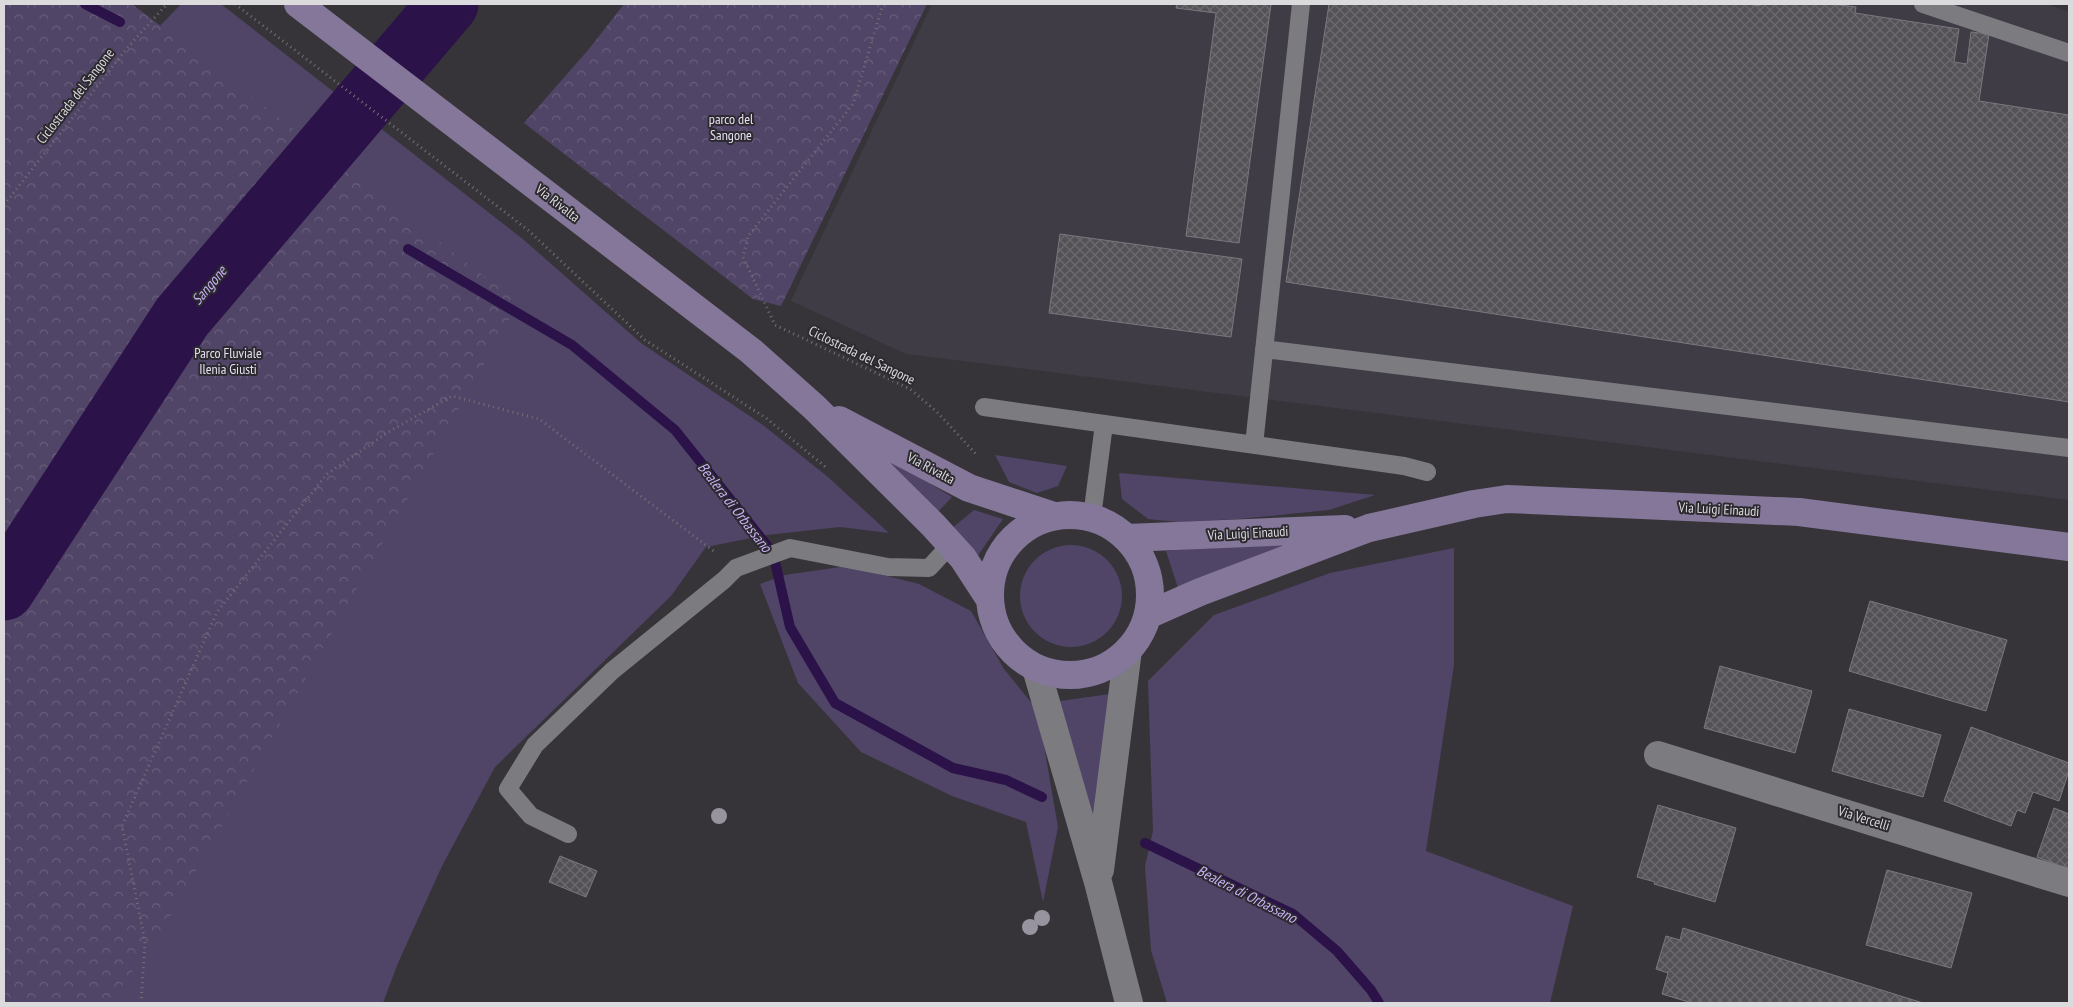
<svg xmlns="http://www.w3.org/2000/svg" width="2073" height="1007" font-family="'PT Sans Narrow',sans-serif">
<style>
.built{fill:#3f3c46}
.green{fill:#504467}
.park{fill:url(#park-crowns)}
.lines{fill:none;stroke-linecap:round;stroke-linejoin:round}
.stream{stroke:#2b1248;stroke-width:10}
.river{stroke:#2b1248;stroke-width:61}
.building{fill:url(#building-cross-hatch);stroke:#7a787e}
.path{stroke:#727175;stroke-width:3;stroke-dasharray:1 4;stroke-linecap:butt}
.service{stroke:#7c7b80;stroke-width:18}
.minor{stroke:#7c7b80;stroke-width:28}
.tertiary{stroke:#7c7b80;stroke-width:28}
.secondary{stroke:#84779a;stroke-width:28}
.tree{fill:#97939f}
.labels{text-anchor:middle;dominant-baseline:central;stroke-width:4;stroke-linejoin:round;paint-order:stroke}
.street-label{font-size:14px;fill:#dbdadd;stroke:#2c2a2f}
.park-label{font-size:14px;fill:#e6e0f2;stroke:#2c2a2f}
.water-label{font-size:15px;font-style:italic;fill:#c9b1f7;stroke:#2c2a2f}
</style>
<defs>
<pattern id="park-crowns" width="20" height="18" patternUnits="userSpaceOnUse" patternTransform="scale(1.25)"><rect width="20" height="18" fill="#504467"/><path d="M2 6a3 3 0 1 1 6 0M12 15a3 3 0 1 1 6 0" fill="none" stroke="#695e7c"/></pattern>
<pattern id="building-cross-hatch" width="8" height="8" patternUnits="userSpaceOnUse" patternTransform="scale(1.25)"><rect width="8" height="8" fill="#545257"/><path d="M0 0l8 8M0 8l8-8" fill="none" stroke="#6c6a6f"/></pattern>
</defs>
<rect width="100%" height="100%" fill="#363439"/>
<path class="built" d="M932 4H2047L2069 12V500L906 354 791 301Z"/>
<path class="green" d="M181 4H221L524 240 641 343 763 425 828 477 889 533 840 527 767 535 706 547 671 596 495 767 442 866 398 963 383 1003H4V217L135 52Z
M880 453 952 497 935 515Z
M995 455 1067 466 1058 486 1037 493 1009 482Z
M1119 473 1375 495 1329 510 1239 519 1178 522 1148 519 1122 499Z
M974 510 1003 519 977 557 951 529Z
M1290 540 1291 545 1178 588 1166 551Z
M1020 596a51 51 0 1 1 102 0a51 51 0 1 1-102 0Z
M1454 548V665L1426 851 1573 906 1550 1003H1167L1151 950 1145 866 1153 831 1148 681 1214 615 1330 573Z
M847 566 919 584 971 611 1004 669 1038 711 1058 827 1043 902 1026 822 952 796 861 752 798 683 760 584 785 575Z
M1110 694 1093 842 1060 701Z"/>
<path class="park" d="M4 4H132L519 303 164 928 110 1003H4Z
M624 4H927L781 306 753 299 524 123 589 49Z"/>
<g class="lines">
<path class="stream" d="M85 4 120 22
M408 249 572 345 675 430 773 553 790 627 835 703 953 768 1006 780 1042 797
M1145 843 1293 914 1337 951 1371 990 1379 1003"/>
<path class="river" d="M4 590 182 317 448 4"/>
</g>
<path class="building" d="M1177 4H1271L1239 243 1186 236 1216 13 1176 8Z
M1329 4H1748L1760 6V4H1832L1856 7 1855 13 1959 29 1954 62 1967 64 1971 32 1989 34 1979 101 2069 115V402L1286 282Z
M1060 234 1242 259 1231 337 1049 313Z
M1870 601 2007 640 1986 711 1849 671Z
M1720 666 1812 691 1795 753 1704 728Z
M1849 709 1941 735 1923 797 1832 771Z
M1971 727 2069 763V771L2059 801 2033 792 2025 813 2017 810 2011 826 1944 801Z
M1658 805 1736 828 1715 902 1654 884 1655 882 1637 877Z
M2054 808 2069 814V869L2037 857Z
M560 856 597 871 586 897 549 882Z
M1887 870 1972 893 1951 968 1866 945Z
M1683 928 1923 1003H1692L1662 994 1668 973 1656 969 1666 936 1680 940Z"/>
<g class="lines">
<path class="path" d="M235 4 528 230 645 340 766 418 828 469
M883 4 853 104 748 236 743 257 775 325 910 389 937 412 976 454
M4 205 128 47 167 4
M141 1003 145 942 122 826 217 612 327 474 390 431 452 396 539 419 715 552"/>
<path class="service" d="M1923 4 2069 53
M1264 349 2069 448
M984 407 1404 466 1427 472
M1254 445 1301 4
M1092 517 1104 424
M568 834 531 816 508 789 535 745 612 671 724 580 736 568 790 548 888 567 929 568 951 544"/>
<path class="minor" d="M1658 755 2069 883"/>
<path class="tertiary" d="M1036 668 1098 882 1129 1003
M1100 870 1128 650"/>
<path class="secondary" d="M298 4 751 351 814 407 933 525 963 558 989 598
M839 420 969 488 1054 516
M990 595a80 80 0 1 1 160 0a80 80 0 1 1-160 0Z
M1127 538 1345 529
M1148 615 1200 592 1369 528 1474 504 1507 499 1799 512 2069 547"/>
</g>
<g class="tree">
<circle cx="719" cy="816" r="8"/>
<circle cx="1042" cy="918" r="8"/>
<circle cx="1030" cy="927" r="8"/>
</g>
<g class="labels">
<g class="street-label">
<text transform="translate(75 96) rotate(-52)">Ciclostrada del Sangone</text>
<text transform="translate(558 203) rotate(38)">Via Rivalta</text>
<text transform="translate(862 355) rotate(26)">Ciclostrada del Sangone</text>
<text transform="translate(931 468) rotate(28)">Via Rivalta</text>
<text transform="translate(1719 509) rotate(3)">Via Luigi Einaudi</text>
<text transform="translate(1248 533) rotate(-3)">Via Luigi Einaudi</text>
<text transform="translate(1864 818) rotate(17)">Via Vercelli</text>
</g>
<g class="park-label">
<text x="731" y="119">parco del<tspan x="731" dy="16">Sangone</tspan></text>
<text x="228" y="353">Parco Fluviale<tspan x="228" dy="16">Ilenia Giusti</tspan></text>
</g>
<g class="water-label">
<text transform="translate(209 285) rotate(-50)">Sangone</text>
<text transform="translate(735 507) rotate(52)">Bealera di Orbassano</text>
<text transform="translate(1247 894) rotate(27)">Bealera di Orbassano</text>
</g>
</g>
<rect width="2073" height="1007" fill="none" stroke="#dbdadd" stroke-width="10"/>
</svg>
